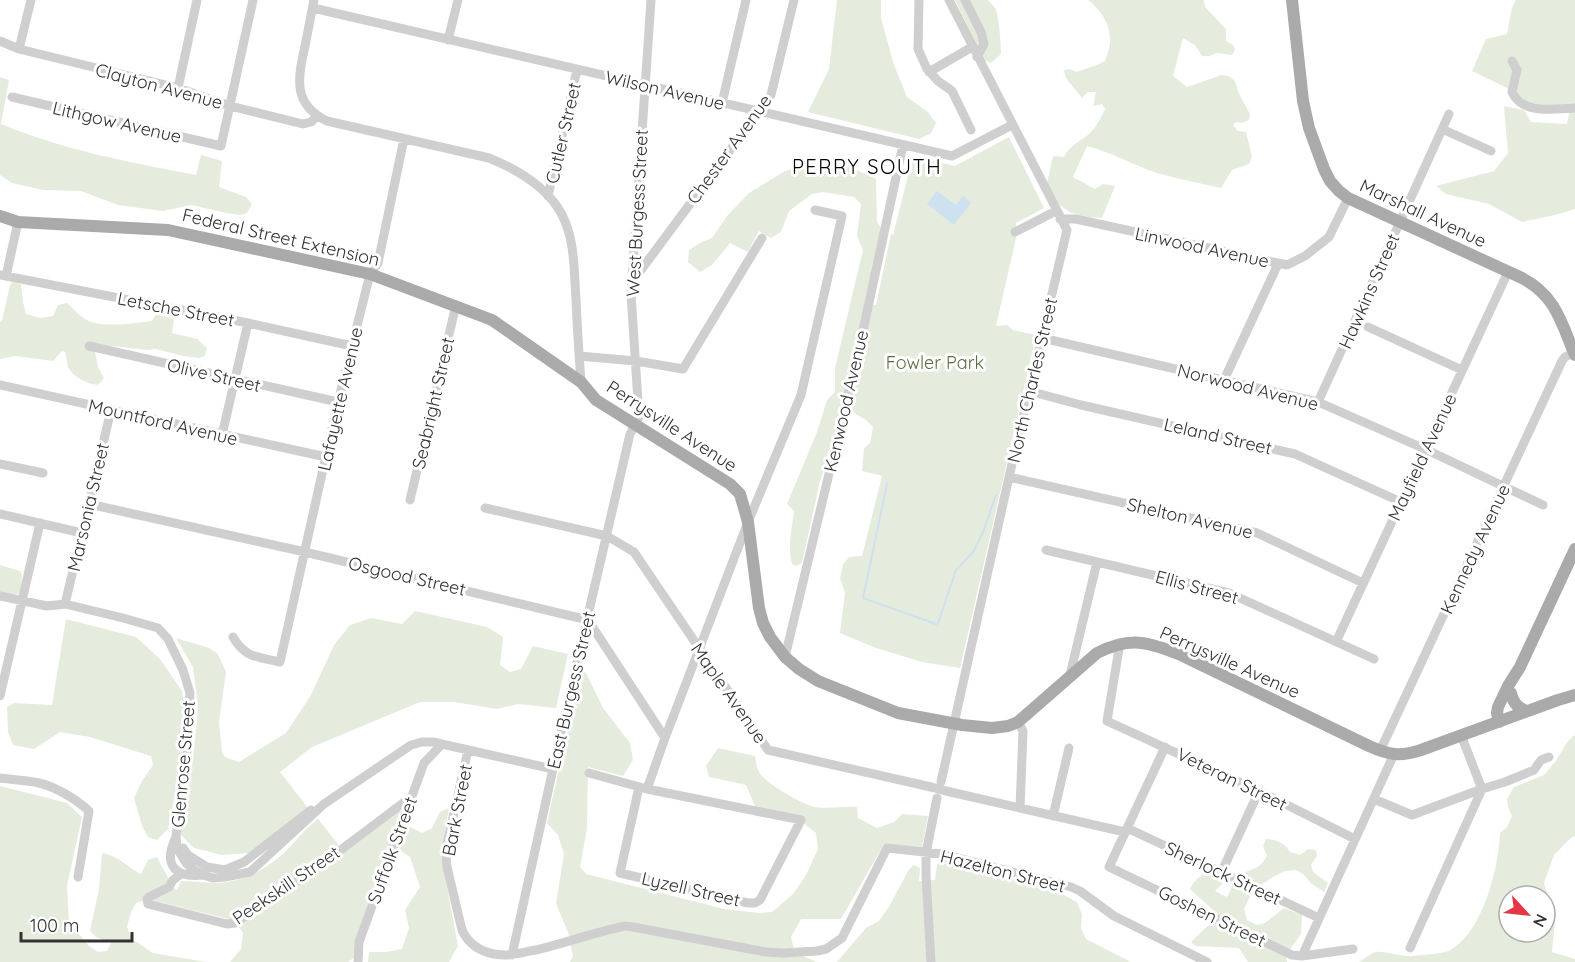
<svg xmlns="http://www.w3.org/2000/svg" width="1575" height="962" font-family="Quicksand,sans-serif">
<style>
.green{fill:#e5ecde;fill-rule:evenodd}
.water{fill:#cee1ee}
.lines{fill:none;stroke-linecap:round;stroke-linejoin:round}
.stream{stroke:#cee1ee;stroke-width:2}
.minor{stroke:#cfcfcf;stroke-width:9}
.major{stroke:#aaa;stroke-width:12}
.minor-bridge{stroke:#cfcfcf;stroke-width:9}
.labels{text-anchor:middle;dominant-baseline:central;stroke-width:6;stroke-linejoin:round;paint-order:stroke}
.street-label{font-size:18px;fill:#323232;stroke:#fff}
.park-label{font-size:18px;fill:#556f3e;stroke:#fff}
.neighbourhood-label{font-size:20px;letter-spacing:1.5px;fill:#000;stroke:#fff}
</style>
<rect width="100%" height="100%" fill="#fff"/>
<path class="green" d="M837 0H881V18L894 65 907 97 928 112 936 123 931 133 919 139 808 112 829 69Z
M955 0H988C990 3 993 5 995 8 999 13 1001 46 1001 54L991 63 984 60Z
M1088 0H1204L1205 7 1226 29V41L1233 45 1235 50 1232 55 1217 53 1209 56H1202L1195 45 1183 38 1173 76 1187 87 1222 75 1229 76 1235 81 1239 94 1250 114 1249 120 1242 123 1236 122 1233 125 1238 131 1246 132 1252 157 1249 164 1232 170 1221 188C1200 183 1178 179 1157 173 1133 165 1111 152 1087 146L1073 177 1095 189 1103 184 1115 186 1102 218 1089 217 1071 213 1058 204 1047 183 1053 156 1064 157C1070 144 1079 143 1089 134 1096 128 1101 117 1105 109L1102 104 1093 106 1096 92H1088L1082 98 1066 78 1064 70 1070 69 1076 72 1097 65 1105 61C1107 55 1110 48 1110 42 1111 25 1101 10 1088 0Z
M1516 0H1575V209L1555 215 1522 222 1489 204 1446 194 1436 186 1494 171 1508 153 1504 106 1524 110 1531 122 1567 124 1569 113 1541 112 1509 89 1472 71 1486 39 1507 34 1512 8Z
M0 77 9 80 1 124C63 150 129 162 196 175L201 155 222 161 219 187 246 197 252 204 247 213 241 215 226 213 192 205 163 211 118 205 81 191 43 190 12 183 0 175Z
M1009 137 1044 208 1016 223V238L996 326 1007 325 1013 330 1036 335 960 668 922 662 876 648 840 633 845 593 840 578 843 564 849 557 862 556 882 476 862 471 864 448 870 443 873 427 866 420 849 410 832 447 820 481 802 563 796 566 792 564C787 547 792 528 794 511L787 504 817 432 827 400 835 392V368L863 250 857 236 861 204 854 197 823 192 812 194 789 211 781 232 771 238 759 231 748 252 730 243 712 265 700 272 688 262 689 250 700 243 712 238 727 216 749 193 785 171 812 163 850 167 876 179 877 222 882 230 864 304 876 305 891 234 893 235 913 156 955 166Z
M13 282 21 284 23 302 26 314 40 318 53 316 58 305 67 303C73 308 78 315 85 319 101 329 134 323 152 321L156 314 174 319 172 333 197 339 207 348 205 356 199 358 183 356 156 349 147 350 103 345 95 352 98 367 104 378 98 385C87 384 73 377 68 367 67 362 66 356 65 352L62 351 53 361 15 356 0 359V322L2 321 10 285Z
M0 565 20 571 22 575 20 593 14 595 0 592Z
M415 611 487 627 503 637 500 665 510 672 521 669 533 646 568 654 556 708 518 704 497 709 454 702H420L312 747 280 772 308 808 249 853 222 855 194 848 180 834 193 760 198 707 193 667 176 638 209 648 218 654 226 672 219 722 222 752 225 757 239 762 286 733 311 695 334 645 350 625 371 618 402 624Z
M66 619 136 637 160 659 182 691 186 725 178 780 168 829 157 840 148 837 142 826 134 798 142 781 153 765 151 756 90 737 60 732 34 749 13 745 8 732 7 707 14 703 52 705Z
M583 667 603 708 630 743 633 760 623 776 588 767 587 829 580 867 586 874 724 909 759 913 772 912 793 894 806 875 818 849 816 833 794 816 756 808 746 785 709 777 706 766 718 748 755 756C756 760 756 766 758 770 762 782 802 804 815 807 825 809 846 806 857 807L858 818 877 828 894 822 902 814 928 816 922 847 884 844 841 919H801L791 937 795 953 817 962H570L573 956 568 932 556 904 564 854 558 835 547 823 580 675Z
M1575 735V837H1572L1554 855 1544 883 1555 921 1552 952 1575 959V962H1359C1364 959 1370 954 1375 952 1383 950 1402 957 1412 956 1420 955 1442 954 1448 951 1482 936 1499 867 1500 833L1507 827 1512 816 1508 807 1507 799 1514 787 1544 775 1555 762 1568 741ZM1509 896H1545V932H1509Z
M0 786 67 803 82 817 67 886 69 922 89 946 98 952 107 951 111 943 96 937 90 931 99 889 102 853C120 857 126 866 141 874L148 860 157 857 173 887 177 890 181 881C193 881 206 883 218 883 245 882 270 867 288 849 298 838 306 828 318 819L342 849 396 811H404L356 956 348 962H230L241 949 243 933 233 920 147 899 136 903 131 912 127 927 132 939 153 953 206 962H0Z
M449 808 441 855 458 946 449 962H368L369 952H386L402 949 409 928 405 910 420 887 410 857 398 849 407 825 422 833 432 828 440 812Z
M1266 839C1277 840 1284 842 1290 852L1300 855 1308 849 1316 850 1317 856 1311 865 1313 872 1328 883 1324 892 1312 884 1303 874 1296 870 1285 871 1273 877 1253 890 1244 909 1247 920 1257 925 1265 923 1284 908 1302 915 1301 934 1286 955 1287 962H1248L1239 948 1196 946 1191 942 1214 920 1213 910 1190 889 1194 882 1207 870 1223 877V883L1215 891 1227 897C1231 890 1234 881 1240 876 1251 867 1258 872 1267 856L1263 846Z
M942 858 1060 893 1077 902 1082 914 1081 928 1086 939 1131 962H835H837L866 928 879 921 890 905 908 871 913 865 920 868 919 881 935 880 937 865Z"/>
<path class="water" d="M937 191 956 205 963 196 971 203 954 225 927 204Z"/>
<g class="lines">
<path class="stream" d="M887 484 863 598 936 624 938 623 956 570 974 551 983 532 996 495"/>
<path class="minor" d="M314 0C311 15 308 30 305 46 298 78 292 104 327 121L489 158C516 169 546 186 561 213 575 238 574 270 576 299 577 326 579 354 581 382
M919 0 918 49 927 69 938 81 952 91 971 130
M965 0 981 32 984 44 977 57
M313 8 952 156 1012 125
M448 40 458 0
M0 41 19 49 178 88 230 106 303 124 311 122 317 116
M19 49 31 0
M1512 61 1517 70 1512 92C1522 115 1555 109 1575 108
M929 72 972 47
M178 88 197 0
M12 97 221 146 253 0
M722 103 746 0
M1442 129 1491 151
M548 196 577 70
M1060 219H1076L1287 265 1305 256 1329 237 1348 198
M1015 232 1056 211
M0 275 248 323 352 346
M6 276 18 222
M632 282 771 95 794 0
M1368 327 1462 370
M1042 338 1318 402 1425 449 1543 505
M89 346 338 402
M579 356 636 361 683 369 762 238
M1224 380 1278 264
M0 385 326 457
M1029 391 1081 405 1295 454 1401 502
M1318 402 1449 114
M222 435 248 323
M0 464 43 473
M1009 477 1257 533 1363 583
M410 500 456 305
M89 504 305 552 588 620 665 738
M485 508 607 536 634 552 768 750 931 787
M0 514 82 533
M1046 550 1229 593 1374 659
M0 596 47 606 65 604 123 618 158 628 168 639 183 670 190 693 187 752 176 836 177 848 186 863 194 870 203 875 213 878 225 877 250 872 324 804 411 745 422 742H433L553 769
M65 604 111 410
M233 637C245 658 258 657 280 662L338 402 370 274 378 263 404 139
M1336 642 1508 272
M1120 643 1107 721 1259 791 1355 839
M785 657 859 349 903 145
M1070 675 1097 562
M0 696 40 523
M1018 722 1023 731 1020 808
M1165 747 1109 867 1292 955 1302 956 1353 949
M468 750 447 844 446 856 447 867 462 930C468 943 479 951 494 954 510 957 524 952 540 949 568 942 596 932 625 926L633 927 766 952 783 953 817 951 826 949 842 938 887 848 943 854 1071 887 1080 891 1114 916 1207 962
M1380 751 1562 361 1565 357 1575 352
M589 773 647 789 801 820 760 900 755 903H748L620 873 639 787
M0 778C13 780 26 780 39 783 56 787 76 799 89 811L78 877
M941 782 1009 477 1067 230 949 0
M647 789 665 738 748 522 801 395 842 216 815 210
M946 791 1125 832
M1374 799 1412 815 1482 789 1505 782 1534 770 1541 760 1549 757
M1053 816 1069 748
M1127 828 1319 918
M175 839C163 866 176 878 203 875
M183 848 188 855 207 867 225 870 244 862 311 810
M1222 871 1259 791
M181 874 173 880 169 887 149 897 147 899 148 904 227 924 235 923 326 861 411 797
M1410 948 1482 789 1461 735
M512 955 566 710 630 434 639 417 631 294 651 0
M1302 956 1394 754
M358 962 359 942 424 763 442 744
M931 962 926 876V853L937 798"/>
<path class="major" d="M1292 0 1303 101 1309 128 1324 169 1330 181 1339 191 1348 198 1522 278C1556 296 1561 322 1575 355
M0 216 18 222 168 230 370 274 492 320 581 382 596 400 730 484 740 494 748 522 759 608 763 623 770 637 785 657 799 669 818 681 898 713 962 725 992 728 1008 726 1018 722 1097 653C1131 636 1147 642 1181 655L1369 746C1389 755 1400 757 1421 750L1558 700 1575 695
M1511 693C1513 703 1518 709 1528 711
M1499 722 1497 713 1498 707 1508 686 1520 667 1575 549"/>
<path class="minor-bridge" d="M931 787 946 791"/>
</g>
<g class="labels">
<g class="street-label">
<text transform="translate(159 86) rotate(15)">Clayton Avenue</text>
<text transform="translate(665 90) rotate(13)">Wilson Avenue</text>
<text transform="translate(117 122) rotate(13)">Lithgow Avenue</text>
<text transform="translate(563 133) rotate(-77)">Cutler Street</text>
<text transform="translate(729 149) rotate(-54)">Chester Avenue</text>
<text transform="translate(637 213) rotate(-87)">West Burgess Street</text>
<text transform="translate(1423 213) rotate(25)">Marshall Avenue</text>
<text transform="translate(281 237) rotate(13)">Federal Street Extension</text>
<text transform="translate(1202 247) rotate(12)">Linwood Avenue</text>
<text transform="translate(1369 291) rotate(-66)">Hawkins Street</text>
<text transform="translate(176 309) rotate(11)">Letsche Street</text>
<text transform="translate(214 375) rotate(13)">Olive Street</text>
<text transform="translate(1032 380) rotate(-77)">North Charles Street</text>
<text transform="translate(1248 387) rotate(14)">Norwood Avenue</text>
<text transform="translate(340 399) rotate(-77)">Lafayette Avenue</text>
<text transform="translate(846 401) rotate(-77)">Kenwood Avenue</text>
<text transform="translate(433 403) rotate(-77)">Seabright Street</text>
<text transform="translate(163 422) rotate(13)">Mountford Avenue</text>
<text transform="translate(672 426) rotate(33)">Perrysville Avenue</text>
<text transform="translate(1218 436) rotate(13)">Leland Street</text>
<text transform="translate(1422 457) rotate(-65)">Mayfield Avenue</text>
<text transform="translate(88 507) rotate(-77)">Marsonia Street</text>
<text transform="translate(1190 518) rotate(13)">Shelton Avenue</text>
<text transform="translate(1475 549) rotate(-65)">Kennedy Avenue</text>
<text transform="translate(407 576) rotate(13)">Osgood Street</text>
<text transform="translate(1197 587) rotate(15)">Ellis Street</text>
<text transform="translate(1230 662) rotate(24)">Perrysville Avenue</text>
<text transform="translate(571 690) rotate(-77)">East Burgess Street</text>
<text transform="translate(729 693) rotate(55)">Maple Avenue</text>
<text transform="translate(183 764) rotate(-85)">Glenrose Street</text>
<text transform="translate(1232 779) rotate(26)">Veteran Street</text>
<text transform="translate(457 810) rotate(-79)">Bark Street</text>
<text transform="translate(392 850) rotate(-70)">Suffolk Street</text>
<text transform="translate(1003 871) rotate(14)">Hazelton Street</text>
<text transform="translate(1223 873) rotate(25)">Sherlock Street</text>
<text transform="translate(286 885) rotate(-34)">Peekskill Street</text>
<text transform="translate(691 889) rotate(13)">Lyzell Street</text>
<text transform="translate(1212 916) rotate(26)">Goshen Street</text>
</g>
<g class="park-label">
<text x="935" y="362">Fowler Park</text>
</g>
<g class="neighbourhood-label">
<text x="867" y="166">PERRY SOUTH</text>
</g>
</g>
<g transform="translate(1527 914) rotate(117)"><circle r="28" fill="#ffffff" stroke="#adadad" stroke-width="1.5"/>
<path d="M0-4.5L10 22L0 15L-10 22Z" fill="#e73643"/>
<text y="-9" font-size="16" font-weight="bold" text-anchor="middle" fill="#323232">N</text>
</g>
<path d="M21 932v9h111v-9" fill="none" stroke="#323232" stroke-width="3"/>
<text x="30" y="932" font-size="18" fill="#323232" stroke="#ffffff" stroke-width="4.5" paint-order="stroke">100 m</text>
</svg>
